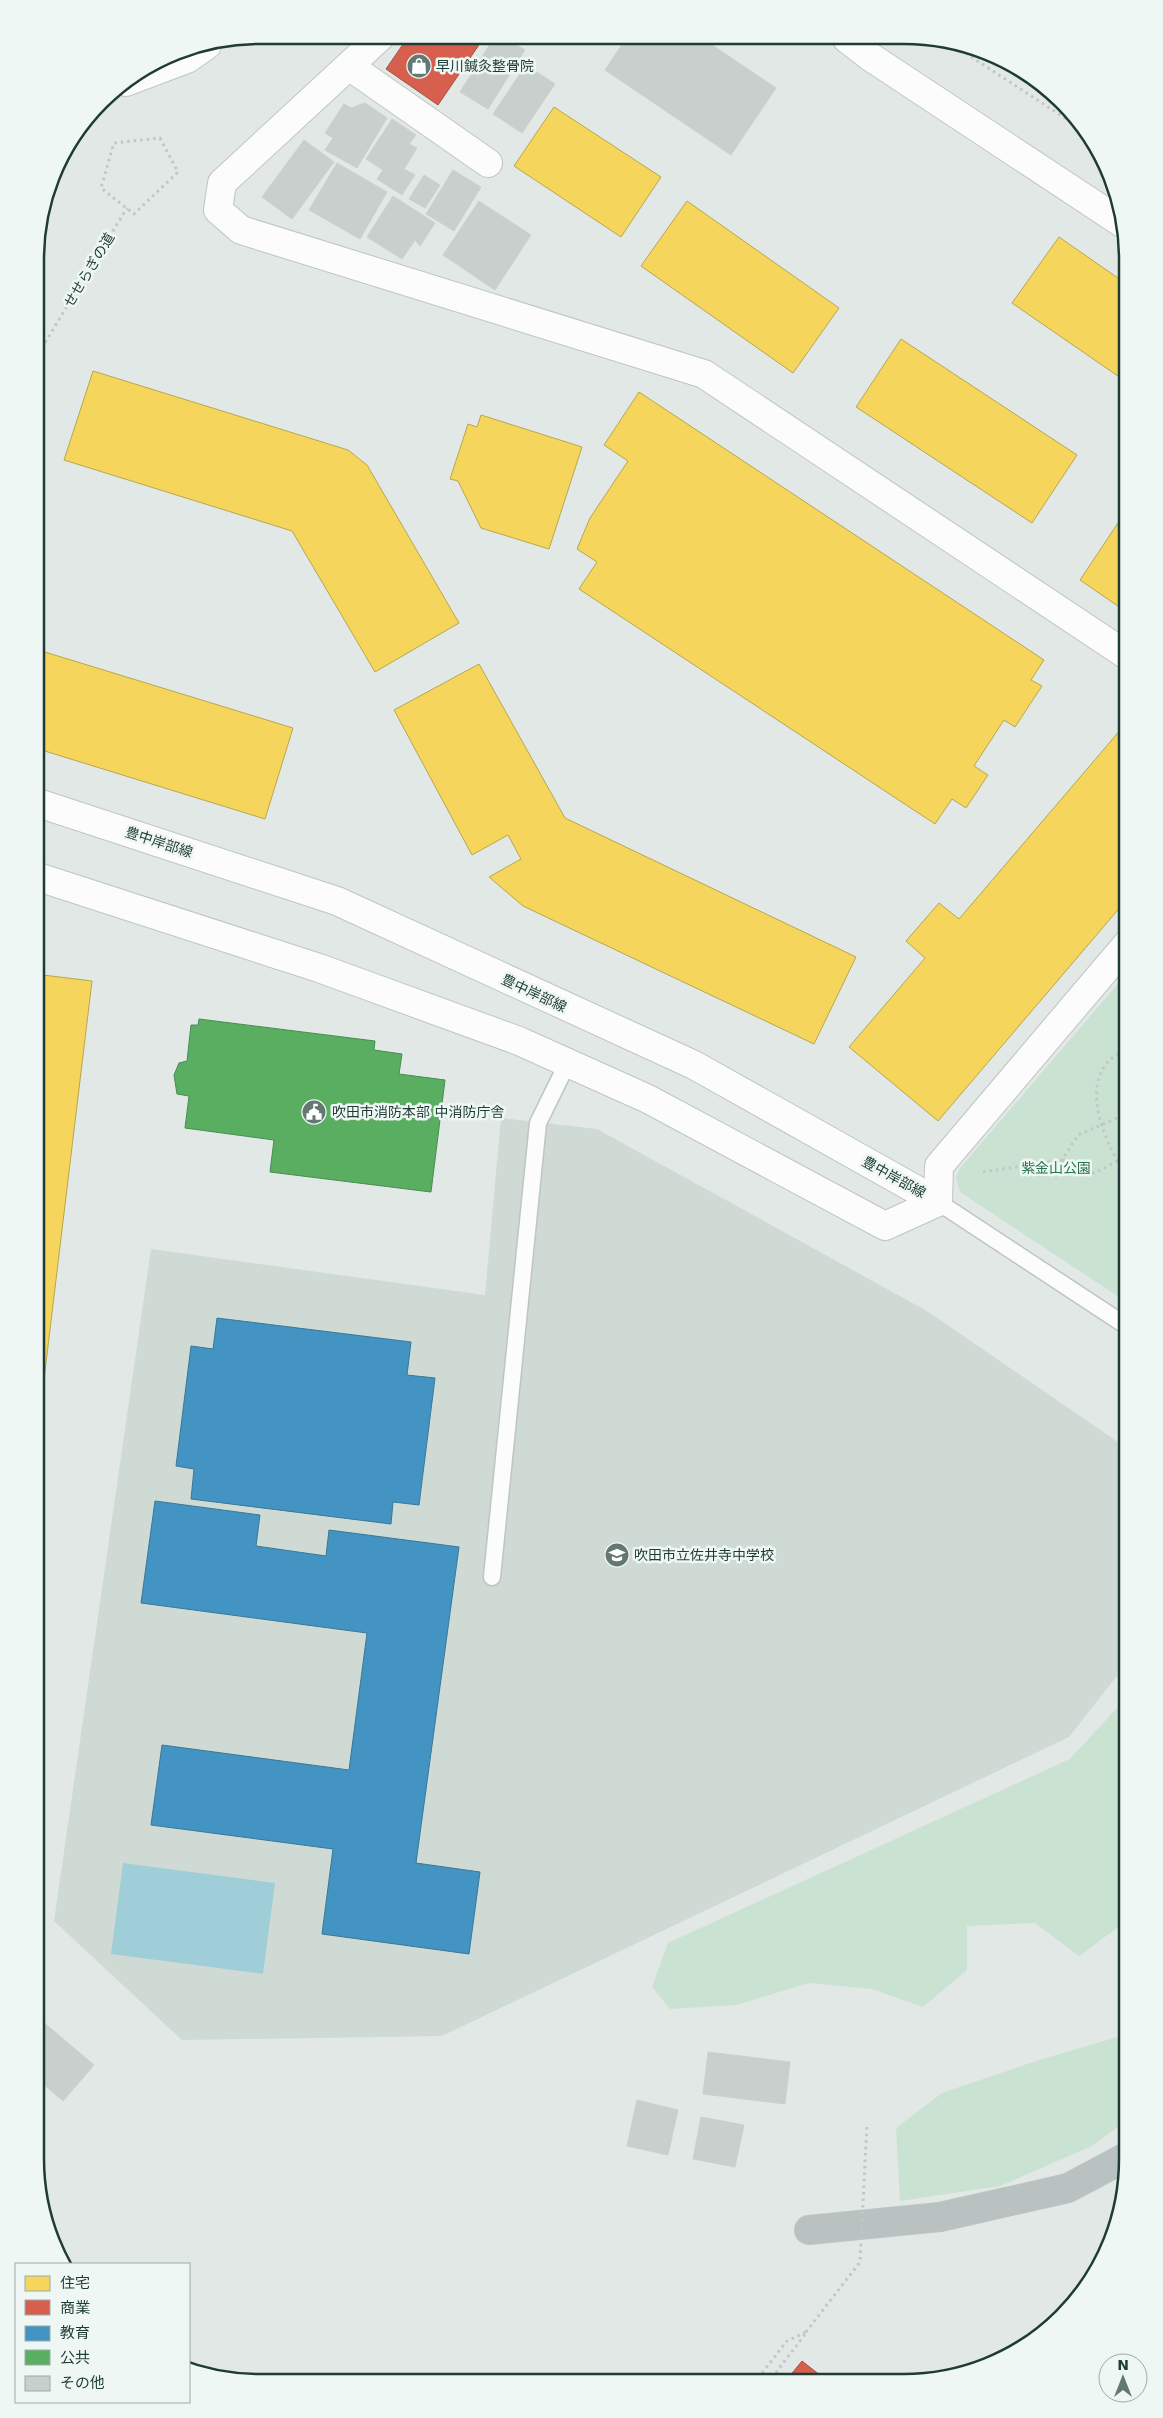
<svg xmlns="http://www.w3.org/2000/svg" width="1163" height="2418" font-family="'DejaVu Sans','Noto Sans JP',sans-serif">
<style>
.built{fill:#cfdad5}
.green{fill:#cae2d2}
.water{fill:#a0ced8}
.homes{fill:#f6d55c;stroke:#b6a750}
.shops{fill:#d6604d;stroke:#9f5546}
.schools{fill:#4393c3;stroke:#387998}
.public{fill:#5aae61;stroke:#488c54}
.building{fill:#c9cfcd;stroke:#cbd1ce}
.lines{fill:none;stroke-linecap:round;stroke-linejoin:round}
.service-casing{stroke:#bfc5c2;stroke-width:19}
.minor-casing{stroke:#bfc5c2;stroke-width:30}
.tertiary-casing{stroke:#bfc5c2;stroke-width:30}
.motorway-casing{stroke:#bbc5c2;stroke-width:30}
.path{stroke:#bfc8c5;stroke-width:3;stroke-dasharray:2.5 4;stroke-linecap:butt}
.service{stroke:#fbfcfb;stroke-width:16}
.minor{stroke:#fbfcfb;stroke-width:28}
.tertiary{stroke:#fbfcfb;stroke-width:28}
.motorway{stroke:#b9c2c0;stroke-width:28}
.path-bridge{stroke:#bfc8c5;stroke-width:3;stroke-dasharray:2.5 4;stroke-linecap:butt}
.labels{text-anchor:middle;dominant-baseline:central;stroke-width:5;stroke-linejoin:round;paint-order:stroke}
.poi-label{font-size:14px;fill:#1f3b35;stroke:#eff7f4;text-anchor:start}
.street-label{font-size:14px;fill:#1f3b35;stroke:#eff7f4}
.park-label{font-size:14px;fill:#287449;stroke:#eff7f4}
.rim{fill:none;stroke:#1f3b35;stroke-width:2.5}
</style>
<rect width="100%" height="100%" fill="#e2e8e5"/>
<path class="built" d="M501 1118 597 1129 927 1311 1128 1449V1662L1069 1737 442 2036 182 2040 54 1921 151 1249 485 1295Z"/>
<path class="green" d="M1128 972V1303L960 1192 956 1178 960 1168Z
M1128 1696V1920L1079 1956 1035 1923 967 1926V1970L923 2007 872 1989 809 1983 736 2005 670 2009 652 1987 668 1943 1070 1759Z
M1128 2034V2119L1092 2146 1000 2186 900 2201 896 2128 942 2093 1039 2060Z"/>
<path class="water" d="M123 1863 275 1883 263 1974 111 1954Z"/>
<path class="homes" d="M554 107 661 177 621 237 514 166Z
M687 201 839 308 793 373 641 266Z
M1059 237 1128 285V383L1012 303Z
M901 339 1077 455 1032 523 856 407Z
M93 371 348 450 367 465 459 623 375 672 292 531 64 460Z
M639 392 1044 660 1031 680 1042 686 1015 727 1004 720 974 766 988 775 966 808 952 799 935 824 579 589 597 562 577 549 590 518 628 461 604 445Z
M481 415 582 447 549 549 481 528 458 481 450 479 468 424 477 427Z
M1128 508V613L1080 580Z
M35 649 293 728 265 819 35 748Z
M479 664 565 818 856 957 814 1044 523 906 489 877 521 859 508 835 472 855 394 710Z
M1128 721V898L938 1121 849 1047 925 958 906 941 939 903 959 919Z
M35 974 92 981 35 1454Z"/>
<path class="shops" d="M416 36H485L438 105 386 69 408 37 413 40Z
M802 2361 830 2383H784Z"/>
<path class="schools" d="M217 1318 411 1342 407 1375 435 1378 419 1505 393 1502 391 1524 191 1499 194 1469 176 1466 191 1346 213 1349Z
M155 1501 260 1515 256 1546 326 1556 329 1530 459 1547 416 1863 480 1872 469 1954 322 1934 333 1849 151 1825 162 1745 349 1770 367 1633 141 1603Z"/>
<path class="public" d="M199 1019 375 1041 374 1050 402 1054 399 1074 445 1080 431 1192 270 1172 274 1140 185 1128 189 1096 177 1094 174 1075 179 1063 187 1061 191 1025H198Z"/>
<path class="building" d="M495 36 503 37 525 50 488 109 460 92Z
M627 37 702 38 776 88 731 155 605 70Z
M526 65 555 84 522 133 493 114Z
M365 103 387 118 357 168 325 150 333 138 325 133 344 104 351 108Z
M392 119 416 135 409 144 417 148 404 169 415 175 402 195 377 179 383 170 366 159Z
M304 140 334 162 292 219 262 197Z
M337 163 387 192 360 239 309 210Z
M453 170 481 187 454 231 426 214Z
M424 175 440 185 425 208 409 199Z
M393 196 435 223 420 246 415 240 402 259 367 237Z
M479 201 531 235 495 290 443 255Z
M35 2015 94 2065 63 2101 35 2077V2064L39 2059 35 2055Z
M708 2052 790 2062 785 2104 703 2094Z
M637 2100 678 2110 668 2155 627 2146Z
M701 2117 744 2125 735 2167 693 2159Z"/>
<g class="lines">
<defs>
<path id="service" d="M938 1202 1128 1327
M492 1577 538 1123 568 1062"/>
<path id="minor" d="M381 36 222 183 218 210 241 230 704 374 1128 656
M847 39 869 56 1122 223
M349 66 488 163
M938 1202 939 1166 1128 943"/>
<path id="tertiary" d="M126 82 187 59 207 45
M35 802 337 901 694 1065 938 1202
M35 876 319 968 519 1041 648 1099 885 1226 938 1202"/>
<path id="motorway" d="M809 2230 940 2217 1068 2188 1128 2156"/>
</defs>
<use href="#service" class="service-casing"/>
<use href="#minor" class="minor-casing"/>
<use href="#tertiary" class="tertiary-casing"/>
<use href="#motorway" class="motorway-casing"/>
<path class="path" d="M944 39 1091 135
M160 138 178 172 134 214 101 188 114 143Z
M35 359 127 208
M1062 1160 1094 1173 1128 1156
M983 1172 1062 1160 1078 1135 1128 1113
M1128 1178C1109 1150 1082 1096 1106 1064 1110 1059 1118 1054 1124 1050L1128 1049
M754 2383 787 2341 806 2332
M768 2383 806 2333"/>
<use href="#service" class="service"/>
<use href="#minor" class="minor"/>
<use href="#tertiary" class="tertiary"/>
<use href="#motorway" class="motorway"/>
<path class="path-bridge" d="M806 2332 860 2262 867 2124"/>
</g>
<defs>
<symbol id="shop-disc" viewBox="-11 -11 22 22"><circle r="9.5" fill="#637873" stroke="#eff7f4"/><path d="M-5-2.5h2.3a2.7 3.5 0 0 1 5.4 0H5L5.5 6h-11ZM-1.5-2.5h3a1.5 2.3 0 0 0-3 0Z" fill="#fff"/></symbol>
<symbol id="civic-disc" viewBox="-11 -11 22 22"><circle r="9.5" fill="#637873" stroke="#eff7f4"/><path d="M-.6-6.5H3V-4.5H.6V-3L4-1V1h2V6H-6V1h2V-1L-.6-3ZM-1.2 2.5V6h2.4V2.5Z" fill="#fff"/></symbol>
<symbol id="school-disc" viewBox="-11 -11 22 22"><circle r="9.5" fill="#637873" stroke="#eff7f4"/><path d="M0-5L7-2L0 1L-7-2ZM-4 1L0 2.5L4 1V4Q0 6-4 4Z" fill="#fff"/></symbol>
</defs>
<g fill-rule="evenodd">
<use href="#shop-disc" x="405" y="52" width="28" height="28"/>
<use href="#civic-disc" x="300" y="1098" width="28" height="28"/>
<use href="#school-disc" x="603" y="1541" width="28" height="28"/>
</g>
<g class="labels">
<g class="poi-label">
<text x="436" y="66">早川鍼灸整骨院</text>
<text x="332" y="1112">吹田市消防本部 中消防庁舎</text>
<text x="634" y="1555">吹田市立佐井寺中学校</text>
</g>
<g class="street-label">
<text transform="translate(89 270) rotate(-59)">せせらぎの道</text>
<text transform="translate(159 842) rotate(18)">豊中岸部線</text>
<text transform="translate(534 993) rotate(25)">豊中岸部線</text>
<text transform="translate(894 1177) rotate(29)">豊中岸部線</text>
</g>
<g class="park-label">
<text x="1056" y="1168">紫金山公園</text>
</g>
</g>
<path d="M0 0H1163V2418H0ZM259 44H904A215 215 0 0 1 1119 259V2159A215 215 0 0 1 904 2374H259A215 215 0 0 1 44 2159V259A215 215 0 0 1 259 44Z" fill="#eff7f4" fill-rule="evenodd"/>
<path class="rim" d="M259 44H904A215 215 0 0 1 1119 259V2159A215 215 0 0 1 904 2374H259A215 215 0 0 1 44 2159V259A215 215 0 0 1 259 44Z"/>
<rect x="15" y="2263" width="175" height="140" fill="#eff7f4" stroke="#9caca8"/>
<rect x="25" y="2276" width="25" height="15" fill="#f6d55c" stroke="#9caca8"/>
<text x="60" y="2288" font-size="15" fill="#1f3b35">住宅</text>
<rect x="25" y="2300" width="25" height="15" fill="#d6604d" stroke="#9caca8"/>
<text x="60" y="2313" font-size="15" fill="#1f3b35">商業</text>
<rect x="25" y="2326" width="25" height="15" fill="#4393c3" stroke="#9caca8"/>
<text x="60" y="2338" font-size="15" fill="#1f3b35">教育</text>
<rect x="25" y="2350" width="25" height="15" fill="#5aae61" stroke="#9caca8"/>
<text x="60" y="2363" font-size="15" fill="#1f3b35">公共</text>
<rect x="25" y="2376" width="25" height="15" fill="#c9cfcd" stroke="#9caca8"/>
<text x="60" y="2388" font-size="15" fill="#1f3b35">その他</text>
<g transform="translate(1123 2378)"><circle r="24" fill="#eff7f4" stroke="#9caca8"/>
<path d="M0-4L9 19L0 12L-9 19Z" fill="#637873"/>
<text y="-8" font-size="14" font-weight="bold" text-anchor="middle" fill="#1f3b35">N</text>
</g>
</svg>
